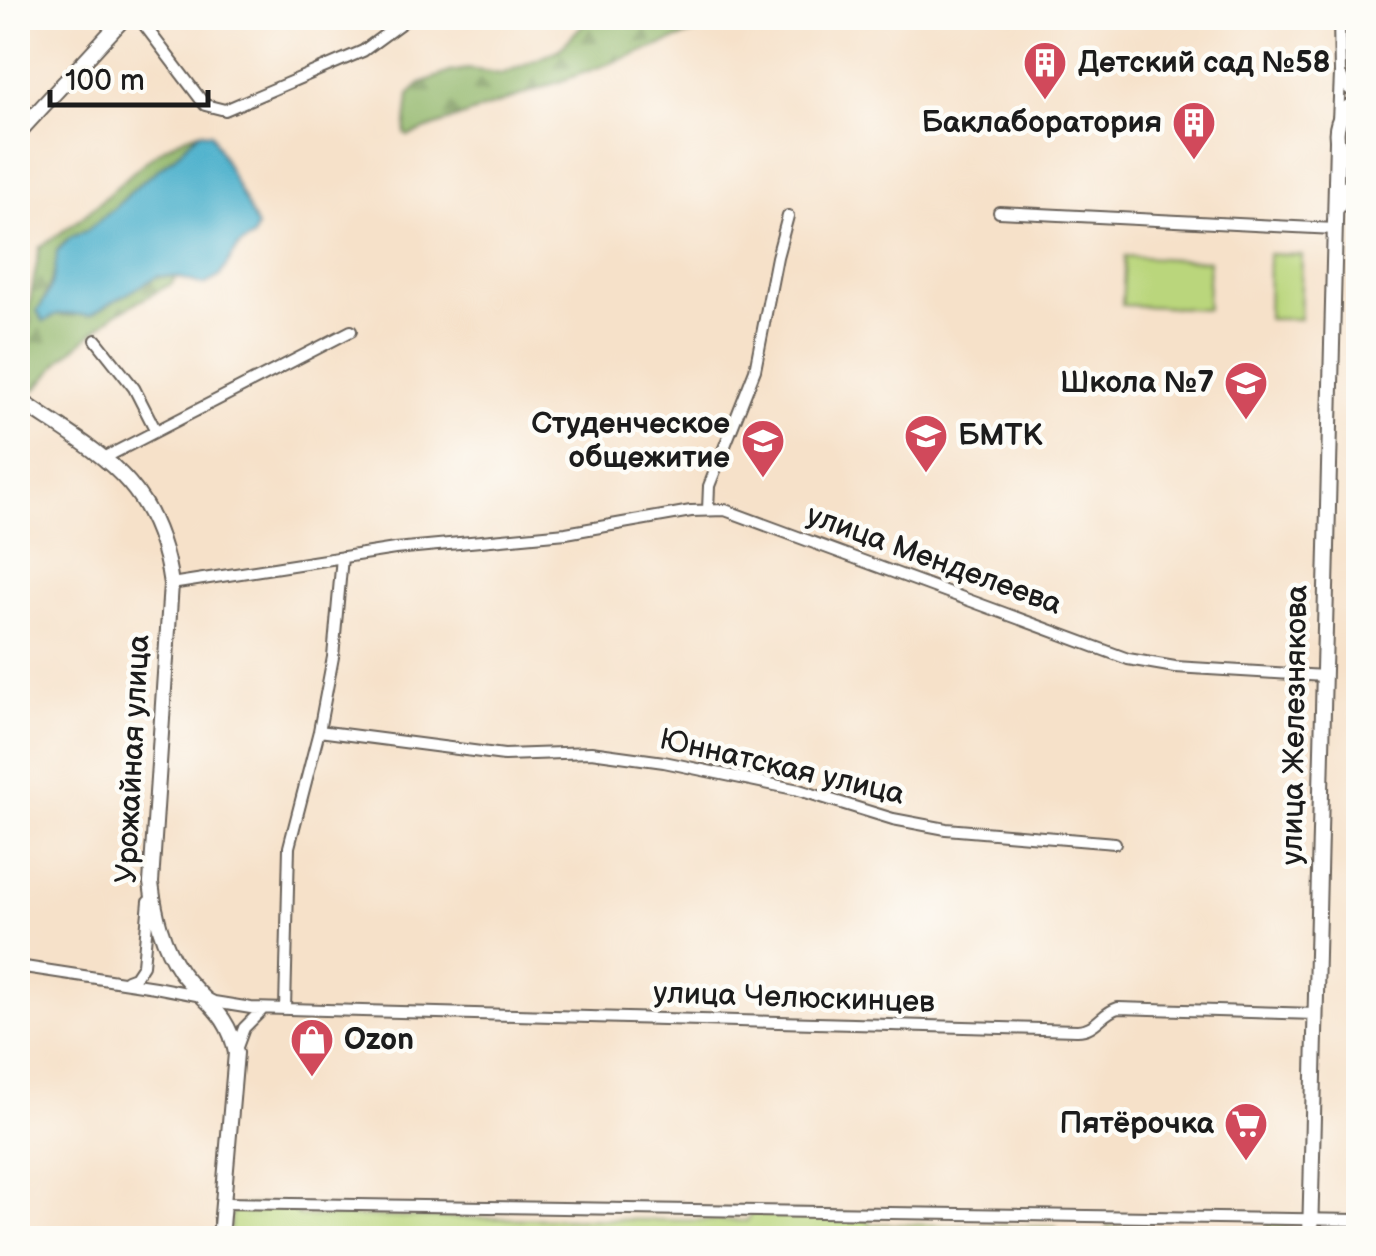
<svg xmlns="http://www.w3.org/2000/svg" width="1376" height="1256" font-family="'Balsamiq Sans',sans-serif">
<style>
.grass{fill:url(#grass-tufts);stroke:#6b794c;stroke-width:2.5}
.forest{fill:url(#forest-firs);stroke:#586a44;stroke-width:2.5}
.garden{fill:#bad67c;stroke:#6b794c;stroke-width:2.5}
.water{fill:#4db1cc;stroke:#346674;stroke-width:2.5}
.lines{fill:none;stroke-linecap:round;stroke-linejoin:round}
.street-casing{stroke:#686159;stroke-width:14}
.secondary-casing{stroke:#686159;stroke-width:18}
.street{stroke:#fff;stroke-width:10}
.secondary{stroke:#fff;stroke-width:14}
.labels{text-anchor:middle;dominant-baseline:central;stroke-width:9;stroke-linejoin:round;paint-order:stroke}
.poi-label{font-size:30px;font-weight:bold;fill:#1c1c1c;stroke:#fdfcf7;text-anchor:end}
.street-label{font-size:30px;fill:#1c1c1c;stroke:#fdfcf7}
</style>
<defs>
<pattern id="grass-tufts" width="24" height="20" patternUnits="userSpaceOnUse" patternTransform="scale(2.5)"><rect width="24" height="20" fill="#bad67c"/><path d="M3 7l-1-3M5 7V3M7 7l1-3M15 17l-1-3M17 17v-4M19 17l1-3" fill="none" stroke="#9fb76b"/></pattern>
<pattern id="forest-firs" width="22" height="20" patternUnits="userSpaceOnUse" patternTransform="scale(2.5)"><rect width="22" height="20" fill="#93b76c"/><path d="M5 1l3.5 6h-7zM16 11l3.5 6h-7z" fill="#779458"/></pattern>
</defs>
<rect width="100%" height="100%" fill="#fdfcf7"/>
<filter id="ink" filterUnits="userSpaceOnUse"><feTurbulence type="fractalNoise" baseFrequency=".01" numOctaves="2"/><feDisplacementMap in="SourceGraphic" scale="20" xChannelSelector="R" yChannelSelector="G"/><feConvolveMatrix kernelMatrix="1 2 1 2 8 2 1 2 1" color-interpolation-filters="sRGB"/></filter>
<filter id="wash" filterUnits="userSpaceOnUse"><feTurbulence type="fractalNoise" baseFrequency=".0048" numOctaves="4" result="noise"/><feDisplacementMap in="SourceGraphic" scale="40" xChannelSelector="R" yChannelSelector="G"/><feGaussianBlur stdDeviation="2.25" result="paint"/><feColorMatrix in="noise" values="0 0 0 0 0 0 0 0 0 0 0 0 0 0 0 0 0 1.4 0 .05"/><feComposite in="paint" operator="in"/></filter>
<g filter="url(#wash)">
<rect width="100%" height="100%" fill="#f6e1c9"/>
<path class="grass" d="M239 1206H291L299 1216 747 1221 751 1212 868 1215 869 1224 1056 1227V1238H228L232 1213Z
M1269 1220 1286 1225 1292 1238H1124L1107 1235V1227L1267 1231Z"/>
<path class="forest" d="M596 18H736L408 136 405 134 409 95 423 82 450 72 468 69 502 74 559 50 583 24Z
M199 132 173 158 139 184 115 208 86 231 71 237 57 250V266L41 307 57 314 90 315 158 276 177 277 173 283 115 314 62 359 36 390C21 381 13 361 19 344 22 336 28 329 31 321L28 311 40 247C57 235 76 223 91 210 125 181 156 144 199 132Z"/>
<path class="garden" d="M1269 254 1302 255 1300 319H1268Z
M1125 256 1209 261 1207 309 1122 305Z"/>
<path class="water" d="M199 132 211 133 257 227 253 238 239 246 219 277 204 285 177 277 158 276 90 315 57 314 44 322 37 311C51 294 56 272 57 251L71 237 86 231 115 208 139 184 173 158Z"/>
</g>
<g filter="url(#ink)">
<g class="lines">
<defs>
<path id="street" d="M139 18 205 105 225 110 363 51 408 18
M1341 75 1345 85 1358 97
M1338 121 1340 74 1339 18
M999 212 1335 229
M96 340 134 388 156 431
M104 458 351 331
M708 510 709 486 755 370 777 257 788 216
M171 584 395 549 566 533 691 511 725 510 1128 659 1175 667 1324 676
M319 731 504 755 591 752 664 762 799 790 893 819 946 829 1115 843
M18 966 155 987 202 996 214 1002 251 1008 1077 1030C1096 1030 1101 1013 1118 1008L1315 1014
M127 980 135 977 143 965 149 901
M285 1009 289 847 319 731 333 657 342 557
M237 1047 244 1028 263 1009
M223 1203 1358 1220"/>
<path id="secondary" d="M1358 102C1331 112 1328 154 1358 163
M18 133 124 18
M1337 208 1348 187 1358 174
M18 399C98 454 156 477 171 584L151 883C155 915 162 944 180 971 203 1003 228 1010 236 1053L220 1238
M1310 1238 1337 141"/>
</defs>
<use href="#street" class="street-casing"/>
<use href="#secondary" class="secondary-casing"/>
<use href="#street" class="street"/>
<use href="#secondary" class="secondary"/>
</g>
</g>
<defs>
<symbol id="building-pin" viewBox="-11 -11 22 30"><path d="M0 17L-7.5 6A9.5 9.5 0 1 1 7.5 6Z" fill="#d1495b" stroke="#fdfcf7"/><path d="M-4-6H4V6H1V3H-1V6H-4ZM-2.5-4.3h1.7v1.8h-1.7ZM.8-4.3h1.7v1.8H.8ZM-2.5-1h1.7V.8h-1.7ZM.8-1h1.7V.8H.8Z" fill="#fff"/></symbol>
<symbol id="school-pin" viewBox="-11 -11 22 30"><path d="M0 17L-7.5 6A9.5 9.5 0 1 1 7.5 6Z" fill="#d1495b" stroke="#fdfcf7"/><path d="M0-5L7-2L0 1L-7-2ZM-4 1L0 2.5L4 1V4Q0 6-4 4Z" fill="#fff"/></symbol>
<symbol id="university-pin" viewBox="-11 -11 22 30"><path d="M0 17L-7.5 6A9.5 9.5 0 1 1 7.5 6Z" fill="#d1495b" stroke="#fdfcf7"/><path d="M0-5L7-2L0 1L-7-2ZM-4 1L0 2.5L4 1V4Q0 6-4 4Z" fill="#fff"/></symbol>
<symbol id="shop-pin" viewBox="-11 -11 22 30"><path d="M0 17L-7.5 6A9.5 9.5 0 1 1 7.5 6Z" fill="#d1495b" stroke="#fdfcf7"/><path d="M-5-2.5h2.3a2.7 3.5 0 0 1 5.4 0H5L5.5 6h-11ZM-1.5-2.5h3a1.5 2.3 0 0 0-3 0Z" fill="#fff"/></symbol>
<symbol id="supermarket-pin" viewBox="-11 -11 22 30"><path d="M0 17L-7.5 6A9.5 9.5 0 1 1 7.5 6Z" fill="#d1495b" stroke="#fdfcf7"/><path d="M-6-5.5h2.5l.6 2H6L4.5 2H-2.5L-4.4-4H-6ZM-1.5 3.2a1.3 1.3 0 1 0 .1 0ZM3 3.2a1.3 1.3 0 1 0 .1 0Z" fill="#fff"/></symbol>
</defs>
<g fill-rule="evenodd">
<use href="#building-pin" x="1020" y="38" width="50" height="68"/>
<use href="#building-pin" x="1169" y="98" width="50" height="68"/>
<use href="#school-pin" x="1221" y="358" width="50" height="68"/>
<use href="#university-pin" x="901" y="411" width="50" height="68"/>
<use href="#university-pin" x="738" y="416" width="50" height="68"/>
<use href="#shop-pin" x="287" y="1015" width="50" height="68"/>
<use href="#supermarket-pin" x="1221" y="1099" width="50" height="68"/>
</g>
<g class="labels">
<g class="poi-label">
<text x="1078" y="63" text-anchor="start">Детский сад №58</text>
<text x="1162" y="123">Баклаборатория</text>
<text x="1214" y="383">Школа №7</text>
<text x="730" y="424">Студенческое<tspan x="730" dy="34">общежитие</tspan></text>
<text x="958" y="436" text-anchor="start">БМТК</text>
<text x="344" y="1040" text-anchor="start">Ozon</text>
<text x="1214" y="1124">Пятёрочка</text>
</g>
<g class="street-label">
<text transform="translate(934 560) rotate(20)">улица Менделеева</text>
<text transform="translate(1295 725) rotate(-89)">улица Железнякова</text>
<text transform="translate(133 759) rotate(-87)">Урожайная улица</text>
<text transform="translate(782 767) rotate(13)">Юннатская улица</text>
<text transform="translate(794 998) rotate(2)">улица Челюскинцев</text>
</g>
</g>
<rect width="1376" height="1256" fill="none" stroke="#fdfcf7" stroke-width="60"/>
<path d="M50 90v15h158v-15" fill="none" stroke="#1c1c1c" stroke-width="5"/>
<text x="65" y="90" font-size="30" fill="#1c1c1c" stroke="#fdfcf7" stroke-width="8" paint-order="stroke">100 m</text>
</svg>
